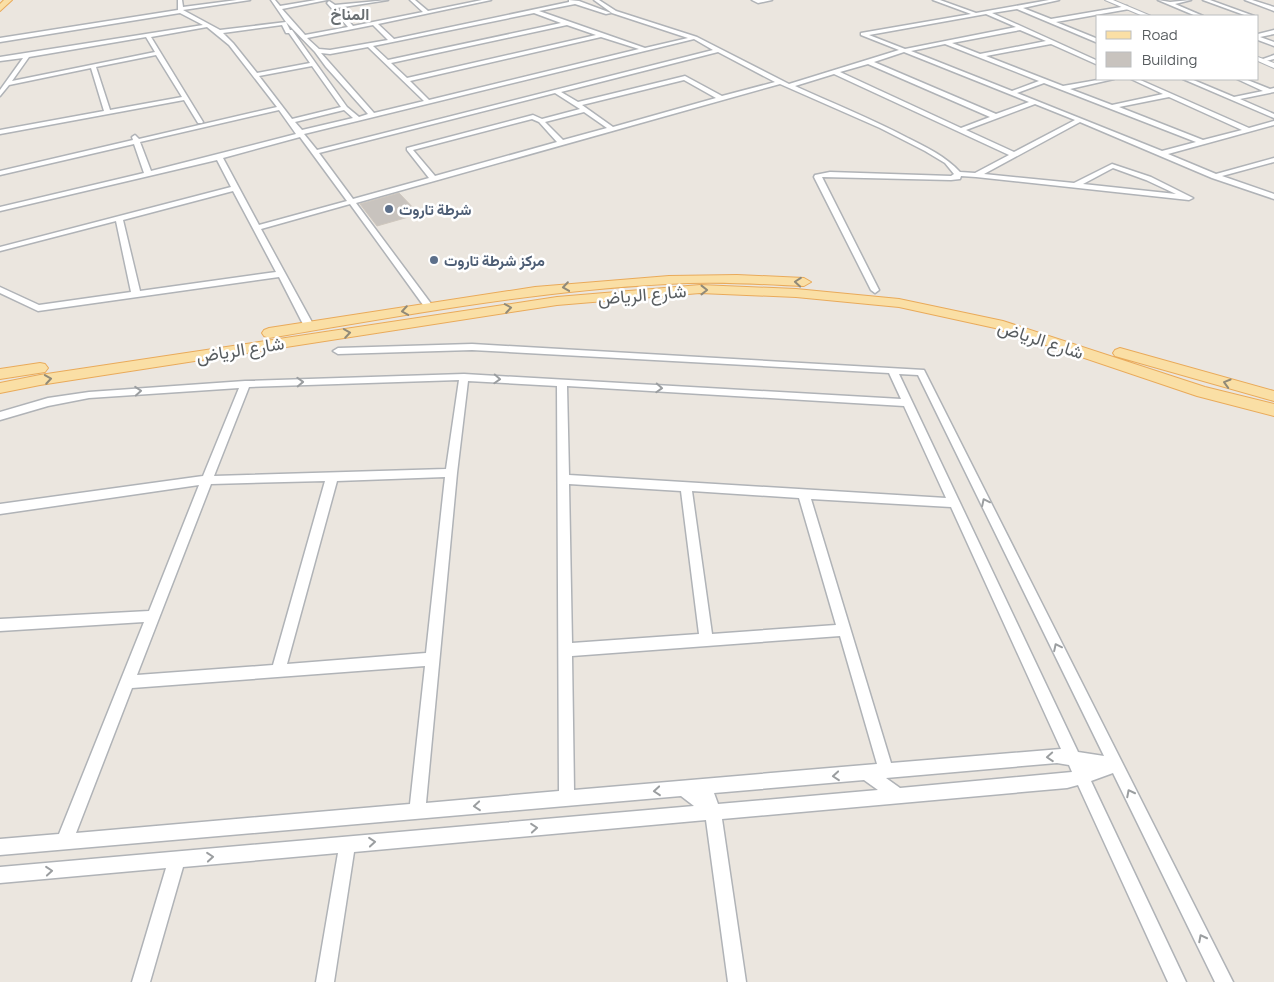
<svg xmlns="http://www.w3.org/2000/svg" width="1274" height="982" font-family="Manrope,Vazirmatn,sans-serif">
<style>
.building{fill:#c8c3be;stroke:#cfc7be}
.lines{fill:none;stroke-linecap:round;stroke-linejoin:round}
.minor-casing{stroke:#b0b3b7;stroke-width:3}
.tertiary-casing{stroke:#b0b3b7;stroke-width:2}
.primary-casing{stroke:#e9aa5a;stroke-width:2}
.minor{fill:#fff;fill-rule:evenodd}
.tertiary{fill:#fff;fill-rule:evenodd}
.primary{fill:#fadfa5;fill-rule:evenodd}
.oneway{stroke:#918a78}
.oneway2{stroke:#9b9ea0}
.service-dot{fill:#5c6f8a;stroke:#fff;stroke-width:2}
.labels{text-anchor:middle;dominant-baseline:central;stroke-width:5;stroke-linejoin:round;paint-order:stroke}
.far-service-label{font-size:15px;font-weight:bold;fill:#4e5e75;stroke:#fff;text-anchor:start}
.far-neighbourhood-label{font-size:16px;font-weight:bold;fill:#696f72;stroke:#fff}
.street-label{font-size:18px;fill:#585d60;stroke:#fff}
</style>
<rect width="100%" height="100%" fill="#ebe6df"/>
<path class="building" d="M399 193 419 214 377 226 360 204Z"/>
<g class="lines">
<defs>
<path id="minor" d="M178 0H182L183 7 237 0H250L183 10 220 30 286 22 290 30H292L347 107 359 117 368 114 326 67 315 52 286 22 271 0H275L280 6 316 0H327L282 9 305 35 348 27 327 3 329 1 335 5 388 0 337 8 353 26 423 12 410 0H415L428 11 482 0H491L378 24 394 39 569 2V0L579 1 611 13 606 14 575 4 539 11 645 48 688 38 612 13 594 0H599L616 11 697 37 789 84 899 50 861 35V33L971 14 933 0H940L976 13 1049 0H1059L1023 8 1051 19 1127 6 1129 9 1056 22 1098 39V43L1017 9 992 13 1098 61V65L1051 44 986 56 1063 86 1103 79H1114L1070 89 1112 105 1163 94 1131 79H1138L1249 128 1274 121V125L1168 154 1216 174 1274 158V162L1222 176 1274 194V199L1212 178 1080 122 984 174 1074 183 1112 164 1151 177 1193 198 1189 200 976 177 961 176 960 179 951 180 822 177 879 290 875 293 871 290 814 177 815 175 830 172 951 176 954 174 945 163 925 151 880 128 780 84 356 203 432 305V309H426L350 204 261 229 314 326 309 329 304 326 279 277 38 311 0 293V287L39 305 131 292 116 221 0 251V247L231 187 217 160 0 211V207L144 173 134 144 0 175V171L133 140 132 137 135 135 139 139 277 107 229 45 207 27 151 37 203 122 202 123H198L184 100 0 134V130L104 111 91 68 9 85 0 96V90L23 58 0 61V57L203 25 180 13 0 42V38L178 10ZM534 13 561 23 388 60 373 46ZM986 14 1016 27 905 49 869 35ZM282 25 286 33H289L310 63 257 73 233 43 223 33ZM373 25 388 40 330 50 319 49 307 38ZM567 25 596 35 407 78 391 63ZM1020 30 1046 41 980 54 952 43ZM146 37 155 52 12 81 29 57ZM601 37 639 49 429 100 410 81ZM694 39 713 50 317 150 304 134ZM945 44 1039 81 1012 91 911 51ZM368 47 424 101 374 113 321 53 330 54ZM718 52 775 82 722 96 685 76 578 102 561 92ZM904 52 1029 102 996 114 874 62ZM156 55 182 97 110 110 96 67ZM868 64 990 117 961 128 840 72ZM312 66 341 107 292 119 259 76ZM834 74 1009 155 975 173 960 172C945 156 926 147 906 137 870 118 832 103 795 86ZM684 80 716 98 613 127 582 105ZM1044 83 1196 142 1162 151 1017 93ZM555 93 580 109 542 119 533 115 407 148V150L429 178 353 199 319 153ZM1169 97 1242 130 1203 140 1119 107ZM1035 104 1075 120 1014 152 966 130ZM279 110 296 134 151 171 140 142ZM344 110 353 118 302 130 295 122ZM584 112 607 128 563 140 545 122ZM532 119 539 122 557 142 435 176 413 150ZM300 137 347 201 259 225 223 158ZM1113 168 1146 180 1176 194 1083 184ZM233 191 276 272 140 291 123 220Z
M752 0H772L758 3Z
M1158 0 1170 2 1191 0 1175 4 1203 16H1196Z
M1203 0H1210L1254 16H1247Z
M1245 0H1252L1274 7V11Z
M1274 30V34L1260 37 1274 42V46L1258 40V34Z
M1274 55V59L1266 61 1263 59Z
M1183 79H1191L1234 97 1263 91 1237 79H1245L1270 89 1274 88V92L1240 99 1274 114V118Z
M472 344 924 370 1233 982H1215L1113 773 1091 781 1186 982H1168L1078 785 1067 788 722 819 746 982H728L706 820 354 852 334 982H316L338 853 183 867 150 982H132L166 868 0 883V867L694 806 681 796 0 855V839L59 834 144 622 0 631V619L149 611 199 485 0 514V504L203 476 239 388 89 398 48 406 0 420V412L48 398 89 392 245 381 464 374 901 399 889 373 472 350 338 354 333 351 338 348ZM899 374 918 375 1104 756 1078 752ZM459 380 446 469 214 476 249 387ZM468 381 557 386 559 791 426 803 457 473ZM567 386 904 406 946 498 569 475ZM445 477 426 653 287 664 337 481ZM325 481 273 665 137 675 211 484ZM569 484 681 491 699 634 572 643ZM692 491 799 498 836 625 712 634ZM811 499 951 507 1061 749 891 763ZM840 636 877 764 574 790 572 656ZM425 666 410 804 76 833 132 688ZM1057 763 1069 765 1072 772 900 788 886 778ZM864 780 878 790 718 804 714 793Z"/>
<path id="tertiary" d="M1105 0H1113L1151 16H1143Z
M1258 57 1274 63V68L1258 61Z"/>
<path id="primary" d="M4 0H12L0 11V4Z
M737 275 804 278 811 282 804 286C759 284 713 281 667 284 533 291 401 316 269 338L264 336 262 333 264 330 269 328 535 287 669 276Z
M700 285 796 289 899 299 1003 321 1205 387 1274 404V416L1197 396 995 328 899 307 796 297 700 293 557 305 40 385 0 393V383L40 375 557 297Z
M1120 348 1274 391V401L1115 356 1113 353 1115 350Z
M40 363 45 364 48 368 45 372 0 379V369Z"/>
</defs>
<use href="#minor" class="minor-casing"/>
<use href="#tertiary" class="tertiary-casing"/>
<use href="#primary" class="primary-casing"/>
<use href="#minor" class="minor"/>
<use href="#tertiary" class="tertiary"/>
<use href="#primary" class="primary"/>
</g>
<defs><path id="oneway-chevron" d="M-2-3.5L2.5 0L-2 3.5" fill="none" stroke-width="1.6" stroke-linecap="round" stroke-linejoin="round" transform="scale(1.25)"/></defs>
<g class="oneway">
<use href="#oneway-chevron" transform="translate(798 282) rotate(-175)"/>
<use href="#oneway-chevron" transform="translate(566 287) rotate(172)"/>
<use href="#oneway-chevron" transform="translate(704 290)"/>
<use href="#oneway-chevron" transform="translate(508 308) rotate(-9)"/>
<use href="#oneway-chevron" transform="translate(405 311) rotate(171)"/>
<use href="#oneway-chevron" transform="translate(347 333) rotate(-9)"/>
<use href="#oneway-chevron" transform="translate(48 379) rotate(-9)"/>
<use href="#oneway-chevron" transform="translate(1227 383) rotate(-164)"/>
</g>
<g class="oneway2">
<use href="#oneway-chevron" transform="translate(497 379) rotate(3)"/>
<use href="#oneway-chevron" transform="translate(300 382) rotate(-2)"/>
<use href="#oneway-chevron" transform="translate(659 388) rotate(3)"/>
<use href="#oneway-chevron" transform="translate(138 391) rotate(-4)"/>
<use href="#oneway-chevron" transform="translate(985 502) rotate(-116)"/>
<use href="#oneway-chevron" transform="translate(1057 647) rotate(-116)"/>
<use href="#oneway-chevron" transform="translate(1050 757) rotate(176)"/>
<use href="#oneway-chevron" transform="translate(836 776) rotate(175)"/>
<use href="#oneway-chevron" transform="translate(657 791) rotate(175)"/>
<use href="#oneway-chevron" transform="translate(1130 793) rotate(-117)"/>
<use href="#oneway-chevron" transform="translate(477 806) rotate(175)"/>
<use href="#oneway-chevron" transform="translate(534 828) rotate(-5)"/>
<use href="#oneway-chevron" transform="translate(372 842) rotate(-5)"/>
<use href="#oneway-chevron" transform="translate(210 857) rotate(-5)"/>
<use href="#oneway-chevron" transform="translate(49 871) rotate(-5)"/>
<use href="#oneway-chevron" transform="translate(1202 938) rotate(-117)"/>
</g>
<g class="service-dot">
<circle cx="389" cy="209" r="5"/>
<circle cx="434" cy="260" r="5"/>
</g>
<g class="labels">
<g class="far-service-label">
<text x="399" y="209">شرطة تاروت</text>
<text x="444" y="260">مركز شرطة تاروت</text>
</g>
<g class="far-neighbourhood-label">
<text x="350" y="14">المناخ</text>
</g>
<g class="street-label">
<text transform="translate(642 294) rotate(-5)">شارع الرياض</text>
<text transform="translate(1041 339) rotate(18)">شارع الرياض</text>
<text transform="translate(240 349) rotate(-9)">شارع الرياض</text>
</g>
</g>
<rect x="1096" y="15" width="162" height="65" fill="#ffffff" stroke="#bcbebf"/>
<rect x="1106" y="31" width="25" height="8" fill="#fadfa5" stroke="#bcbebf"/>
<text x="1142" y="40" font-size="15" fill="#585d60">Road</text>
<rect x="1106" y="52" width="25" height="15" fill="#c8c3be" stroke="#bcbebf"/>
<text x="1142" y="65" font-size="15" fill="#585d60">Building</text>
</svg>
